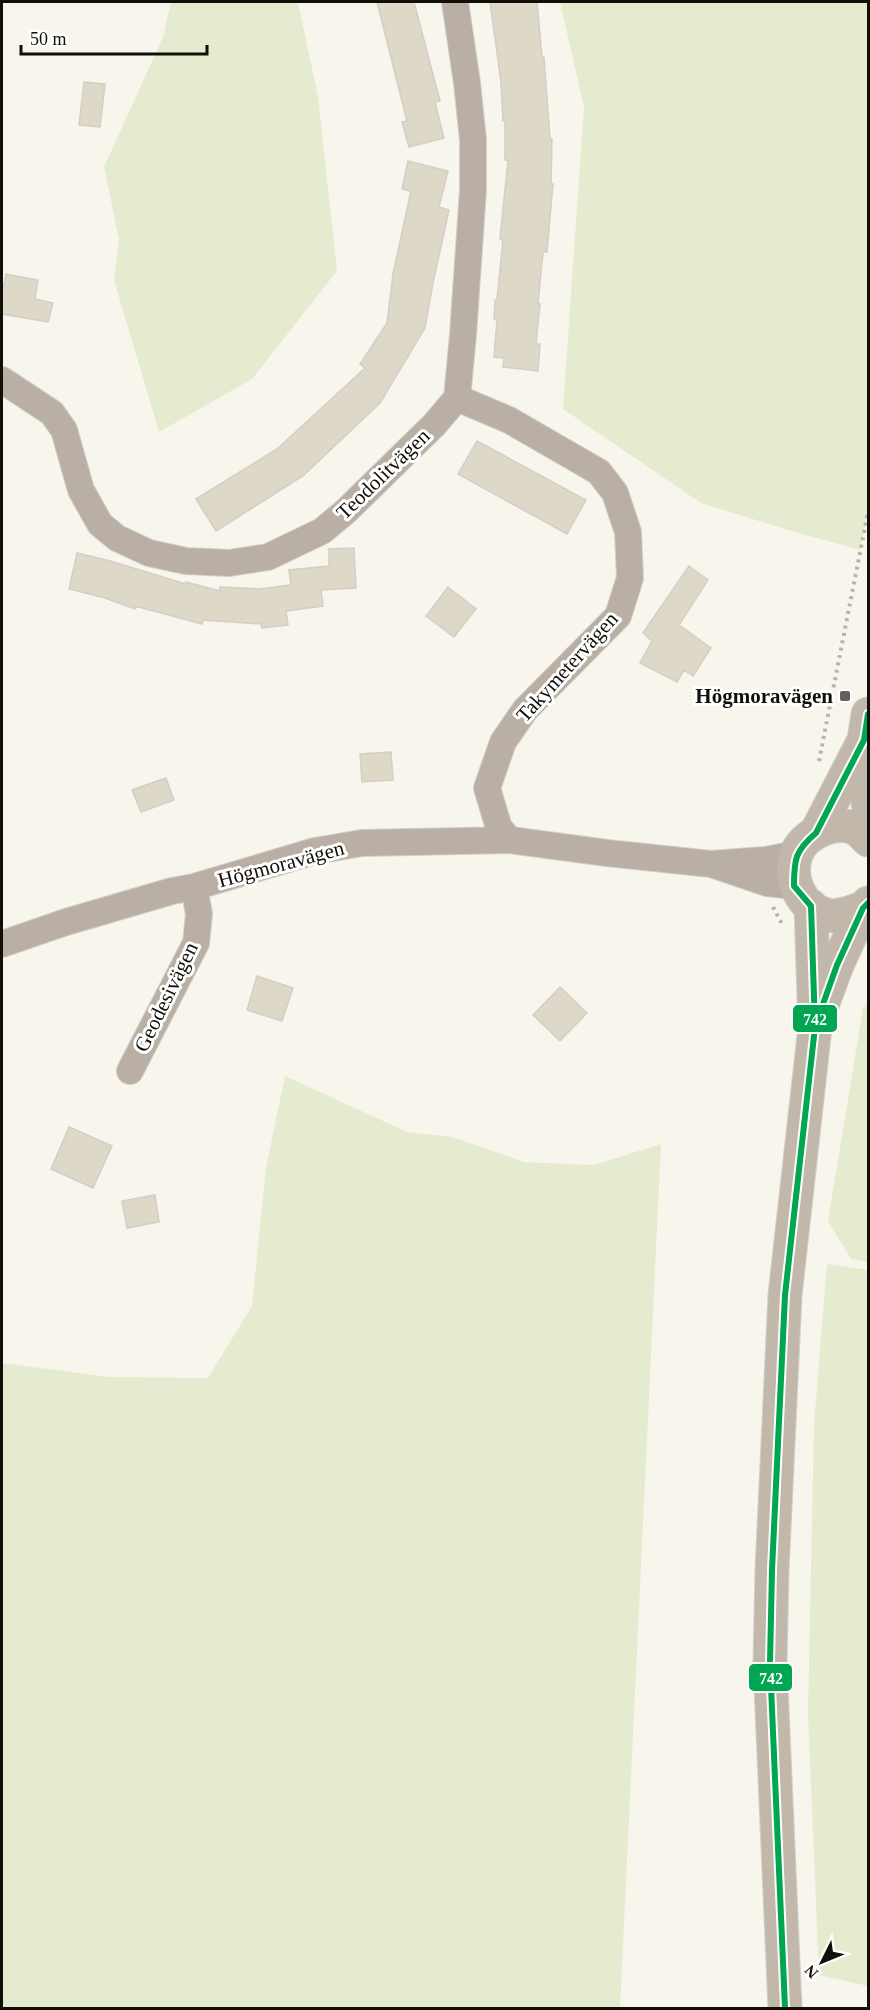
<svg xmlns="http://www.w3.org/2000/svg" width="870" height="2010" font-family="'Times New Roman',serif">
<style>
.green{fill:#e5ebcf}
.building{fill:#ddd8c8;stroke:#d2cfc7;stroke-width:1.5}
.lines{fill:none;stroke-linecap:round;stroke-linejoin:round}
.street-casing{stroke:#d2cfc8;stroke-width:28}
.secondary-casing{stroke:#d2cfc8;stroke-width:35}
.path{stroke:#b8b3ab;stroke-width:4;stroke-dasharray:3 4.5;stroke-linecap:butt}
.street{stroke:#b9afa4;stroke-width:26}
.secondary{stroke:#c1b8ab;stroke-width:33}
.bus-1-casing{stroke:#fff;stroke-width:10}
.bus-1{stroke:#00a651;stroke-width:6}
.poi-dot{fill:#626058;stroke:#fff;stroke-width:2}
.labels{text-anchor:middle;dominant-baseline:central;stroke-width:6;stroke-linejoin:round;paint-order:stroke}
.street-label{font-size:21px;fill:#110f08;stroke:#fff}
.poi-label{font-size:21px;font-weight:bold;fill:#110f08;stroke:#fff;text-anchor:end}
.line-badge{stroke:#fff;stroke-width:2}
.badge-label{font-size:16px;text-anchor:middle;font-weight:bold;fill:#fff}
</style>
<rect width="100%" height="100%" fill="#f8f5ec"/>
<path class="green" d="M171 2H298L318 97 337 271 252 379 159 432 114 280 119 239 104 167 163 37Z
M560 2H868V512L860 550 788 530 701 503 563 409 584 107Z
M868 1002V1262L851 1259 828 1221 863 1008Z
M285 1076 407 1132 453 1137 524 1162 594 1165 661 1144 620 2008H2V1363L109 1377 208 1378 252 1306 266 1168Z
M827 1264 868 1270V1986L819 1975 808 1713 814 1425Z"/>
<path class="building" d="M377 2H414L440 101 435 102 444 138 409 147 402 122 407 121Z
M490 2H537L542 57H544L550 139H552L551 184H553L547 252H543L538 303 540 304 536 344H540L538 371 503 367 504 358 494 357 497 320 494 319 495 300H497L503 240 500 239 508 160H505V121H503L501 82Z
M84 82 105 84 100 127 79 125Z
M408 161 448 171 439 207 449 210 433 283 425 328 380 403 303 476 216 531 196 499 277 449 365 368 360 364 387 323 393 274 411 191 402 189Z
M6 274 38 280 35 299 53 303 48 322 2 314V284L4 285Z
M477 441 586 500 567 534 458 474Z
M354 548 356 588 321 590 323 606 286 611 288 625 262 628 261 624 203 620 202 624 135 606V609L105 598 69 589 77 553 110 561 186 584V582L220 591V587L259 589 291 585 289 570 329 566V549Z
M689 566 708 580 679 625 711 648 693 676 684 670 677 682 640 663 652 641 643 633Z
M448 587 476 609 454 637 426 616Z
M391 752 393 780 362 782 360 754Z
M166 778 174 800 141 812 132 790Z
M257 976 293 988 282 1021 247 1010Z
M560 987 587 1013 560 1041 533 1015Z
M69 1127 112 1146 93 1188 51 1169Z
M155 1195 159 1222 127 1228 122 1201Z"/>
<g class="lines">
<defs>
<path id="street" d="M2 380 52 413 64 430 81 490 100 524 117 538 149 553 186 561 229 563 268 557 322 531 345 512 434 425 457 398 463 335 473 190V140L467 83 455 2
M457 398 509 420 599 472 615 493 628 532 630 578 618 616 525 710 503 742 487 788 499 828 510 840
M794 886 767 883 711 864 766 860 796 854
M2 944 66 922 172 891 194 887 315 851 362 843 510 840 607 853 711 864
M130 1071 196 943 199 914 194 887"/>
<path id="secondary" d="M868 714 864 740 868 804
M816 833 864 740
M863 908C851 912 839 918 827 915 801 909 788 878 796 855 803 834 834 820 854 828 859 830 864 836 868 840
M820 1011 837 965 863 908 868 903
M785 2008 770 1663 772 1570 785 1295 815 1027 811 906"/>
</defs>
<use href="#street" class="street-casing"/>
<use href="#secondary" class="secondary-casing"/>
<path class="path" d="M819 761 868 512
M773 907 782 924"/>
<use href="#street" class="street"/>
<use href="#secondary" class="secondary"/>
<defs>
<path id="bus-1" d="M823 1004 837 965 863 908 868 903
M785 2008 770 1663 772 1570 785 1295 815 1027 811 906 794 886C794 859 795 851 816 833L864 740 868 714"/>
</defs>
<use href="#bus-1" class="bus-1-casing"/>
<use href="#bus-1" class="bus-1"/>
</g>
<rect class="poi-dot" x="839" y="690" width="12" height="12" rx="3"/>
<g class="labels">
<g class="street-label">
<text transform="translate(383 474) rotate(-44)">Teodolitvägen</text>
<text transform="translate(567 667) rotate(-48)">Takymetervägen</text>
<text transform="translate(281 864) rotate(-15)">Högmoravägen</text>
<text transform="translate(166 997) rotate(-64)">Geodesivägen</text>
</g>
<g class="poi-label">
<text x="833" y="696">Högmoravägen</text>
</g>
</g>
<g class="line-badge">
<rect x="792" y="1004" width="46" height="29" rx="6" fill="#00a651"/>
<rect x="748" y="1663" width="45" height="29" rx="6" fill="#00a651"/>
</g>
<g class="badge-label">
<text x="815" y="1025">742</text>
<text x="771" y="1684">742</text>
</g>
<rect width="870" height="2010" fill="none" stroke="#110f08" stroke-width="6"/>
<g transform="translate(822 1962) rotate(227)" stroke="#ffffff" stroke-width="4.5" paint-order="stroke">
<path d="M0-4.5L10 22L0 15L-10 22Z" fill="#110f08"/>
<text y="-9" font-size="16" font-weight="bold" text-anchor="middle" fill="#110f08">N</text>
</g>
<path d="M21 45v9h186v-9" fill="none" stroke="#110f08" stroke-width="3"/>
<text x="30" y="45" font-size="18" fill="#110f08" stroke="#ffffff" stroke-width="4.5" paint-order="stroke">50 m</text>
</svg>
